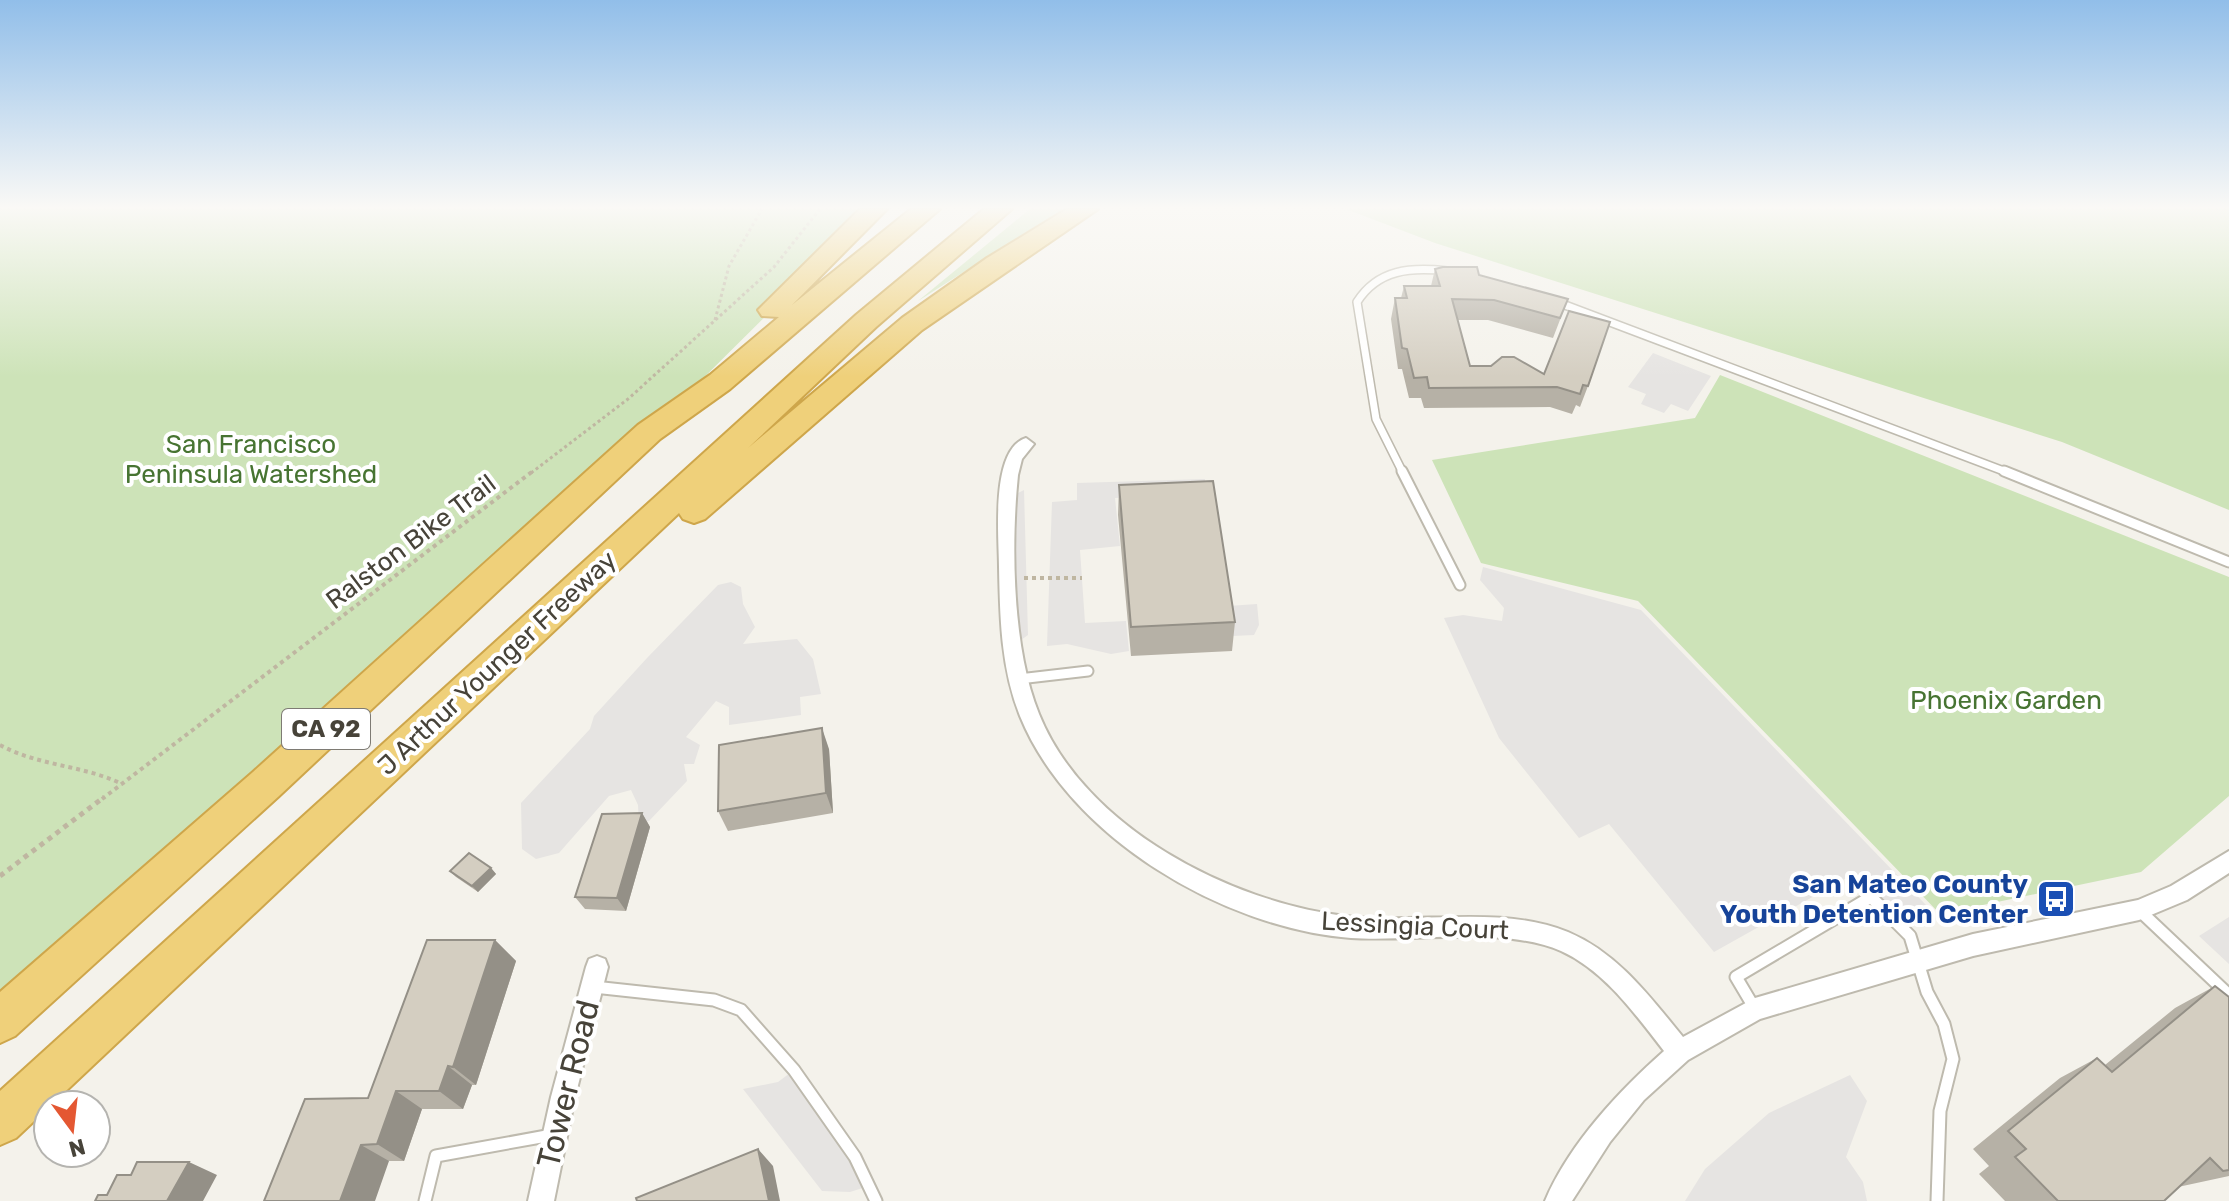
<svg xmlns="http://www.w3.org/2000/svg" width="2229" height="1201" font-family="Rubik,sans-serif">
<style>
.green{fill:#cde3b8}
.parking{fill:#e6e4e2}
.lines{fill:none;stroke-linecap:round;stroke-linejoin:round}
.service-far2-casing{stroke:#bebaae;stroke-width:10}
.service-far1-casing{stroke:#bebaae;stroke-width:13}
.service-casing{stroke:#bebaae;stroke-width:15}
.minor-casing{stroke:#bebaae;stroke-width:4}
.motorway-casing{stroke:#cea64b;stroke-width:4}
.path-far2{stroke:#bfb6a1;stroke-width:3;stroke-dasharray:3 3;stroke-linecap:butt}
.path-far1{stroke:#bfb6a1;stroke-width:4;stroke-dasharray:4 4;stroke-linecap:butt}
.path{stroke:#bfb6a1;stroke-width:5;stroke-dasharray:5 5;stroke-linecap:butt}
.service-far2{stroke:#fff;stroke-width:7}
.service-far1{stroke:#fff;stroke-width:9}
.service{stroke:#fff;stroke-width:11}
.minor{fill:#fff;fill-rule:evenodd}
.motorway{fill:#efd07a;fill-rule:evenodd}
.wall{fill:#b6b1a6}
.shaded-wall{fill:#949087}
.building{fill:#d4cec1;stroke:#949087;stroke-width:2}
.labels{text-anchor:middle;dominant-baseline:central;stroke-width:8;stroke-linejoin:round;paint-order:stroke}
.shield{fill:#fff;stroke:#7e7b74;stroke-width:2}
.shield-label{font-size:24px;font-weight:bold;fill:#474339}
.park-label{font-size:26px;fill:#477432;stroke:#fff}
.street-label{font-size:26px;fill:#474339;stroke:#fff}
.transit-label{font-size:26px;font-weight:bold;fill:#164399;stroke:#fff;text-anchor:end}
.near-street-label{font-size:32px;fill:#474339;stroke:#fff}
</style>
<rect width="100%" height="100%" fill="#f4f2eb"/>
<path class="green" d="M0 209H866L800 282 649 432 0 1017Z
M1030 209H1063L918 301Z
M1346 209H2229V510L2062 442 1435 243Z
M1720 375 2229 577V796L2141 872 1940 914 1638 601 1481 563 1432 460 1695 418Z"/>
<path class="parking" d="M1653 353 1711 376 1688 411 1671 404 1664 413 1641 404 1646 394 1628 387Z
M1205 479 1204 494 1115 498 1120 546 1080 550 1085 623 1126 621 1129 651 1111 654 1067 644 1047 646 1052 502 1077 500V483Z
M1024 490 1028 635 1011 647 1010 497Z
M1483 567 1641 610 1927 906 1898 920 1850 876 1714 952 1609 824 1579 838 1499 738 1444 618 1463 615 1502 621 1504 608 1480 580Z
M731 582 741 587 743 604 755 627 743 644 797 639 813 659 821 694 800 697 801 715 729 725V707L716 701 686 737 700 745 694 764H684L687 781 649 821 639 825 638 805 631 790 609 796 559 853 536 859 522 849 521 803 590 729 594 716 647 658 718 585Z
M1257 604 1259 625 1254 635 1232 636 1228 606Z
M2229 917V964L2199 936Z
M794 1070 869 1186 850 1192 822 1191 743 1089 778 1082Z
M1850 1075 1867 1101 1846 1157 1863 1182 1867 1201H1685L1705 1169 1769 1113Z"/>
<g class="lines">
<defs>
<path id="service-far2" d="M1557 302 2009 473
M1403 473 1376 419 1357 302C1378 269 1411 267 1447 271"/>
<path id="service-far1" d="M1402 471 1460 585
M2004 471 2229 562
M1019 679 1088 671"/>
<path id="service" d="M2139 910 2229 995
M594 987 714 1000 741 1010 794 1070 855 1157 876 1201
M1755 1009 1736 977 1871 897 1910 936 1927 992 1944 1024 1953 1059 1940 1111 1937 1201
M425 1201 436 1156 552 1135"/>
<path id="minor" d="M1026 438 1034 444 1022 459 1018 475C1011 545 1012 648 1039 714 1085 828 1230 902 1345 916 1418 925 1498 904 1568 932 1618 953 1650 997 1683 1037L1755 998 1973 934 2138 900 2171 886 2229 851V873L2187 900 2139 920 1973 956 1760 1019 1688 1060 1644 1100 1610 1142 1572 1201H1545C1569 1144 1619 1091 1664 1051 1635 1014 1605 971 1561 951 1504 926 1413 942 1351 938 1223 928 1069 837 1020 716 1001 668 1000 618 999 567 999 537 990 449 1026 438Z
M597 956 605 959 608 967 575 1097 554 1201H528L551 1097 586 967 589 959Z"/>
<path id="motorway" d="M860 209H887L792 305 911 209H940L730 389 660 439 279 796 15 1036 0 1043V992L253 772 638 425 710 375 779 317 762 316 758 310Z
M984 209H1012L876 327 748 448 902 318 987 258 1067 209H1098L922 330 705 519 694 523 683 519 679 513 16 1138 0 1145V1091L856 315Z"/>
</defs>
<use href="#service-far2" class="service-far2-casing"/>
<use href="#service-far1" class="service-far1-casing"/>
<use href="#service" class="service-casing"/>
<use href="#minor" class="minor-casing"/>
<use href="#motorway" class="motorway-casing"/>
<path class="path-far2" d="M715 320 729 266 762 209
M531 473 628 399 774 267 820 209"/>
<path class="path-far1" d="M1024 578H1082
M0 745C38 766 83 765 122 784
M102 799 533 471"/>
<path class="path" d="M0 876 104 797"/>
<use href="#service-far2" class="service-far2"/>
<use href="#service-far1" class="service-far1"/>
<use href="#service" class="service"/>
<use href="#minor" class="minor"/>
<use href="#motorway" class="motorway"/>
</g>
<path class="wall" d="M1435 269 1479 275 1568 299 1553 338 1488 320H1457L1470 366 1544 374 1588 386 1580 407 1576 405 1572 414 1550 407 1424 408 1421 398H1409L1402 369H1398L1391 319 1395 298H1401L1404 286H1431Z
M1119 485 1235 622 1232 651 1131 656 1118 515Z
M829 749 833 813 728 831 718 811Z
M642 813 650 827 626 911 585 909 575 897Z
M491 868 496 874 478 892 456 877 450 871Z
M495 940 516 961 476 1085H472L463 1109H422L404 1161H389L264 1201 368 1098Z
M2215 986 2229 997V1176L2178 1187 2164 1201H2005L1979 1174 1989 1166 1973 1149 2060 1078 2097 1058 2105 1065 2175 1008Z"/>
<path class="shaded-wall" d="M822 728 829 749 833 813 826 793Z
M642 813 650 827 626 911 617 898Z
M491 868 496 874 478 892 472 886Z
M495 940 516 961 476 1085 453 1067Z
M448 1066 472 1085 463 1109 439 1091Z
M396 1091 422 1109 404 1161 377 1144Z
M361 1145 389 1161 375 1201H340Z
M758 1149 773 1166 780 1201H769Z
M189 1162 217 1175 203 1201H167Z"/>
<path class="building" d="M1443 267H1477L1479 275 1568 299 1560 318 1494 300 1452 299 1470 366H1491L1502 357H1514L1544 374 1569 311 1610 322 1588 386 1583 385 1580 394 1557 387 1429 388 1427 377 1414 378 1407 349 1402 348 1395 298H1407L1404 286H1440L1435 269Z
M1213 481 1235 622 1131 627 1119 485Z
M822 728 826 793 718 811 719 745Z
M642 813 617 898 575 897 602 814Z
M469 853 491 868 472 886 450 871Z
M427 940H495L453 1067 448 1066 439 1091H396L377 1144 361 1145 340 1201H264L305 1099 368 1098Z
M2215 986 2229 997V1170L2223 1171 2210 1158 2164 1201H2058L2015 1157 2026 1149 2008 1131 2097 1058 2112 1072Z
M758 1149 769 1201H637L636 1198Z
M137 1162H189L167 1201H95L98 1195H107L117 1175H131Z"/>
<linearGradient id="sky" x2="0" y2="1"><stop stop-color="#91bee9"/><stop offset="0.55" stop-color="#faf9f6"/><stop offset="1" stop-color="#faf9f6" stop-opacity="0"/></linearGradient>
<rect width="2229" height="377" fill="url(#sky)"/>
<defs>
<symbol id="bus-square" viewBox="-11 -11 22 22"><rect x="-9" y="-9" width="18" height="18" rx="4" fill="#1a4fb4" stroke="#fff"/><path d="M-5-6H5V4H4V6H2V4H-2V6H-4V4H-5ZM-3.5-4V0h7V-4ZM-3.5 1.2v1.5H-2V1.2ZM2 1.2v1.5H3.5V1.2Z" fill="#fff"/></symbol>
</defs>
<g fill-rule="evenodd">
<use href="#bus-square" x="2034" y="877" width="44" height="44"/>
</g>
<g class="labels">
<rect class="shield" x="282" y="709" width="88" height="40" rx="6"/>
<g class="shield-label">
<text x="326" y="729">CA 92</text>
</g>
<g class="park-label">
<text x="251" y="444">San Francisco<tspan x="251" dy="30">Peninsula Watershed</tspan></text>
<text x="2006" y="700">Phoenix Garden</text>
</g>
<g class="street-label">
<text transform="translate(411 542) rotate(-37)">Ralston Bike Trail</text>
<text transform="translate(497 663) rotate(-43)">J Arthur Younger Freeway</text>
<text transform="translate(1415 926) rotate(3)">Lessingia Court</text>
</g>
<g class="transit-label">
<text x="2028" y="884">San Mateo County<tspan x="2028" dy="30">Youth Detention Center</tspan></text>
</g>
<g class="near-street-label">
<text transform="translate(568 1084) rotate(-76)">Tower Road</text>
</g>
</g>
<g transform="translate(72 1129) rotate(165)"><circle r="38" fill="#ffffff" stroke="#b5b4b0" stroke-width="2"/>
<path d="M0-6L14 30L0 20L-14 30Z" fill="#e45732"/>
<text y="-12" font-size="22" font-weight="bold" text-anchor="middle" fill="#474339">N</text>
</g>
</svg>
